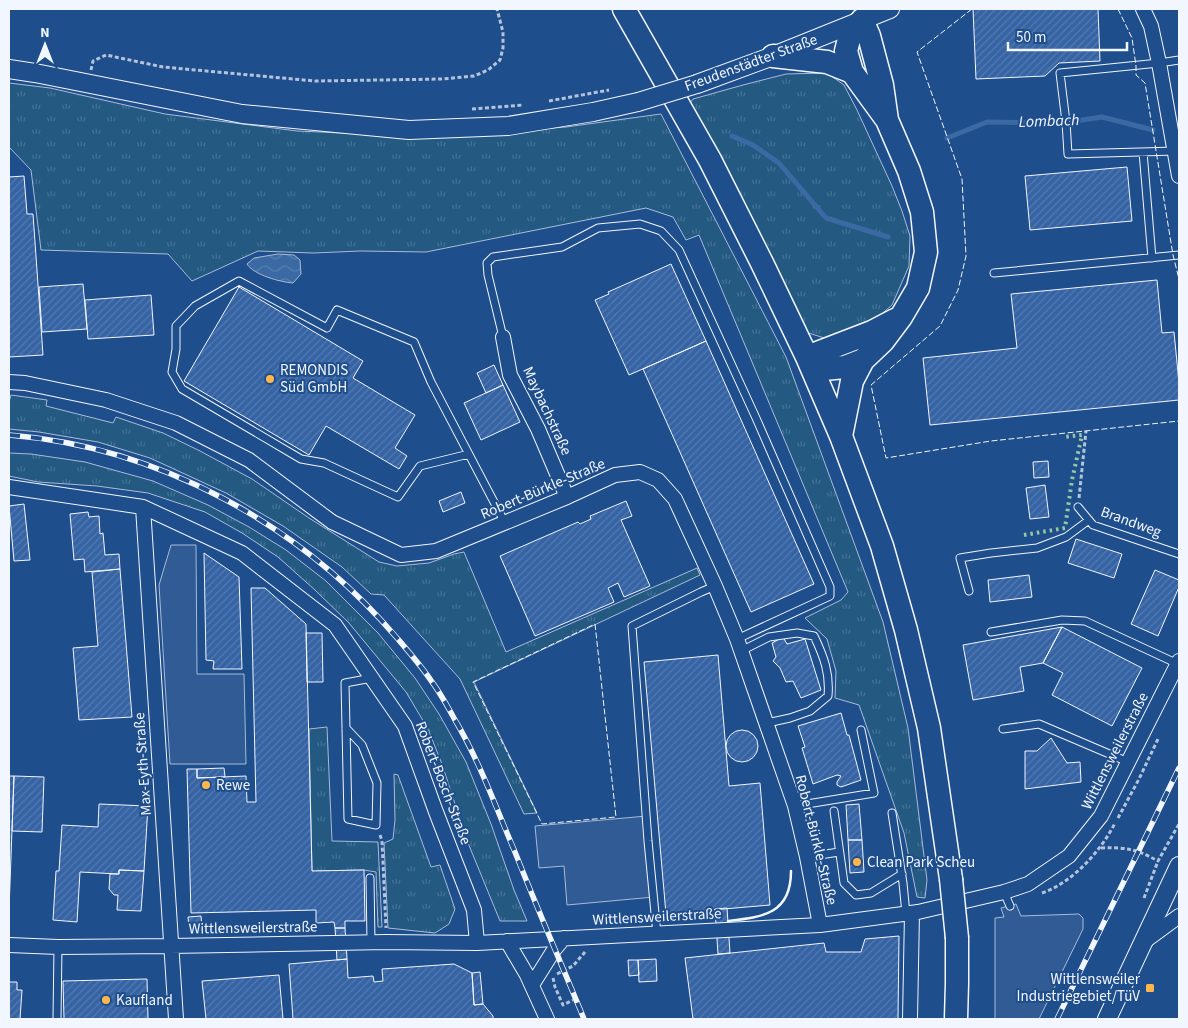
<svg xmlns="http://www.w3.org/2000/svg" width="1188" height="1028" font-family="'Source Sans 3',sans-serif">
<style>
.grass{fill:url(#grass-tufts);stroke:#a8bbd7}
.parking{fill:#305b95;stroke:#a8bbd7}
.water{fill:url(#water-waves);stroke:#a8bbd7}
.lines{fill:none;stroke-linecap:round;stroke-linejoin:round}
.stream{stroke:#3b69a3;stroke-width:5}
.building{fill:url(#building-hatch);stroke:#f2f6ff}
.service-casing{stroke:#f2f6ff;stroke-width:9}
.minor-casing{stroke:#f2f6ff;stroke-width:16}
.tertiary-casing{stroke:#f2f6ff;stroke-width:20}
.primary-casing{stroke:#f2f6ff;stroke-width:25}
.path{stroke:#b3c4dc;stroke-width:3;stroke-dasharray:4 2.5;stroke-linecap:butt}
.service{stroke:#1f4e8c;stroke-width:7}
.minor{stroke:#1f4e8c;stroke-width:14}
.tertiary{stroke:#1f4e8c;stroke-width:18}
.primary{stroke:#1f4e8c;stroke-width:22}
.rail-casing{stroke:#f2f6ff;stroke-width:5.5}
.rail{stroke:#1f4e8c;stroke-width:4;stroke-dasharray:11;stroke-linecap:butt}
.tertiary-bridge-casing{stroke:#f2f6ff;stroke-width:20;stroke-linecap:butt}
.primary-bridge-casing{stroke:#f2f6ff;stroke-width:25;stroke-linecap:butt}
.tertiary-bridge{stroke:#1f4e8c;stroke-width:18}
.primary-bridge{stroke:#1f4e8c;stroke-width:22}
.hedge{stroke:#97c8a6;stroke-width:4;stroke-dasharray:2.5 4;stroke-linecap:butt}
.fence{stroke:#f2f6ff;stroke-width:1;stroke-dasharray:6 2.5;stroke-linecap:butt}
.wall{stroke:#f2f6ff;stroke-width:2.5}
.poi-dot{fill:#ffb74d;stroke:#1f4e8c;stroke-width:2}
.labels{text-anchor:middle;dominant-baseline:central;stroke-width:4;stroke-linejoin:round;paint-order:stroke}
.street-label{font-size:15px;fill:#f2f6ff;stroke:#1f4e8c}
.poi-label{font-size:15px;fill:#f2f6ff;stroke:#1f4e8c;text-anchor:start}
.water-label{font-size:16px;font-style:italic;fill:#f2f6ff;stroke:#1f4e8c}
</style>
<defs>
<pattern id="grass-tufts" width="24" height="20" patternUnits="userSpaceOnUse" patternTransform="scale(1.25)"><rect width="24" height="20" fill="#245a82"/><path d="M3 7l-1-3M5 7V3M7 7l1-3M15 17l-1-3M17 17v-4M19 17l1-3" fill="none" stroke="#447295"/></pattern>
<pattern id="water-waves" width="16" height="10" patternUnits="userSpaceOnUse" patternTransform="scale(1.25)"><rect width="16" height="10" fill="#3b69a3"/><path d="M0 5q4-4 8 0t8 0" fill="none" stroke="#587fb1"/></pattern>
<pattern id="building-hatch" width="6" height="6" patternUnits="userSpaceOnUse" patternTransform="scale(1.25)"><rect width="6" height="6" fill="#3563a3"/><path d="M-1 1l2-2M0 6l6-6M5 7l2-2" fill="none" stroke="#537ab1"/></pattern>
</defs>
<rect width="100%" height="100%" fill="#1f4e8c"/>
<path class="grass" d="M827 73 844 85 857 110 892 186 902 211 910 236 909 266 892 305 877 318 831 340 805 332 713 151 690 103 693 99 743 85 786 74Z
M9 83 50 88 165 114 297 131 436 137 566 127 661 114 786 357 883 622 908 728 927 880 925 898 917 897 904 833 859 705 835 698 836 671 827 639 805 618 841 600 848 592 699 235 686 240 673 217 646 208 426 252 360 251 313 253 258 251 192 281 168 254 41 250 31 170 9 147Z
M11 395 47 400 46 406 113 423 116 417 163 433 200 451 252 479 309 518 379 562 397 566 429 563 454 554 464 552 506 652 697 568 700 575 474 682 537 813 524 814 460 679 384 595 371 594 342 567 283 526 226 493 150 458 98 442 39 432 9 429V402Z
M9 453 31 454 85 462 153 481 208 505 249 527 286 550 326 581 378 633 415 678 439 714 466 762 491 824 514 890 527 921H500L466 838 442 764 428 729 406 692 349 623 315 590 278 557 242 533 205 512 148 493 97 486 38 482 9 476Z
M327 727 332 841 378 842 382 927H378L376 872 364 870 312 871 309 729Z
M394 774 398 775 431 867 440 865 455 909 449 924 435 933 388 928 384 843 393 839 395 820Z"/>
<path class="parking" d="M171 545H196L197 674H244L246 764H170L159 585Z
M647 816 654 897 567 905 564 866 539 868 535 826Z
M1016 904 1021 916 1079 914 1083 918V929L1039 1019H995V918L1004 917 1001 908Z"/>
<path class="water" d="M278 254 294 255 300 260 301 274 293 283C280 282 254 275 247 264L254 258Z"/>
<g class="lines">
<path class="stream" d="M1178 126H1179
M732 136 753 145 779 163 826 218 888 237
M947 138 987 122 1062 123 1102 117 1153 130"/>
</g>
<path class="building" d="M973 9H1098L1100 61 1059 63 1045 76 976 79Z
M1127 167 1132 221 1030 230 1025 176Z
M24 176 27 214H33L43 355 9 357V177Z
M671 264 706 341 629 375 595 300 609 294 608 292Z
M1157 280 1162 333 1174 332 1179 383V400L930 425 923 358 1017 348 1011 294Z
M83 284 87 329 42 332 39 287Z
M239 287 363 361 353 378 415 415 395 448 407 456 399 469 326 426 309 455 184 381Z
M151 295 154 335 88 339 85 300Z
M706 341 814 584 751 612 643 369Z
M494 365 503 385 486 393 477 373Z
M503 385 520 422 481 440 464 403Z
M1048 461 1049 477 1034 478 1033 462Z
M1045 485 1049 517 1030 519 1026 488Z
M461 492 465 503 443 512 439 501Z
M626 501 632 516 621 520 650 586 624 597 618 583 608 588 614 602 535 636 500 556 578 522 580 524 591 519 590 516Z
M24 504 30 560 14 561 9 506Z
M88 512 89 517 99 516 100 534 103 533 105 555 119 554 120 569 85 572 84 559 74 560 70 514Z
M1076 539 1122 554 1114 578 1068 563Z
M204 553 239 577 242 669H213L214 661 206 660Z
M120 569 132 717 79 720 73 648 98 646 92 572Z
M1155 570 1179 580V587L1158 636 1131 624Z
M1029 575 1032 597 990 602 988 580Z
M251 588H265L306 624 312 871 364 870 365 921H345V928H335L334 922 316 923V910L191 913 187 769H197V778L246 776 247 802H256Z
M1062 627 1142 668 1112 726 1052 695 1063 673 1043 663Z
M1062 627 1043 663 1020 667 1024 691 973 700 963 645Z
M306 633H322L323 682H307Z
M783 637 787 644 805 639 821 690 801 698 793 681 786 682 780 668 773 661 776 657 772 643Z
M718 655 729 786 760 783 770 905 666 914 644 662Z
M841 713 847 735H849L861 780 841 787 837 785V782L841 776 837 775 813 784 802 748 805 747 798 726Z
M726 746a16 16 0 1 1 32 0a16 16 0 1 1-32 0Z
M1051 738 1067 763 1080 762 1081 782 1025 789V751H1037Z
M224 768 225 777 197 778V769Z
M9 776H14L9 910Z
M14 776 44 777 42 832 12 831Z
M99 804 148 806 144 871 119 870V874L80 872 77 922 53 920 56 871H59L62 825 98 827Z
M859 804 862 840H848L846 805Z
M848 840H862L864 872 850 873Z
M119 870 144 871 141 911 117 910 118 895H114L109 889 110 874H119Z
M727 908 730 953 718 954 715 909Z
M201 916 202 928 189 929 188 917Z
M335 928H345L347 959 337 960Z
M899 936 898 1019H693L685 958 824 943 826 952H861L865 939Z
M347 959 348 978 373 976 374 982 383 981 382 969 454 964 472 973 474 1005 483 1004 493 1016V1019H293L289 964Z
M656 959 657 981 639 982 638 960Z
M628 960H638L639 975 629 976Z
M480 972 483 1004 474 1005 472 973Z
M279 975 283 1019H206L202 981Z
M147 979 148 1019H64L63 981Z
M9 982H17V990H22L20 1019H9Z"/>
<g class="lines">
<defs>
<path id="service" d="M1176 151 1068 154 1066 122 1060 73 1159 63 1179 60
M1143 152 1152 258
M994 273 1179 255
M503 337 488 275 487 263 493 257 562 247 598 228 640 224 661 231 679 250 756 418 830 587V596L737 639
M469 454 420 466 398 497 324 463 301 459 182 389 172 372 176 349V326L195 306 239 281 327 328 337 310 414 342 431 382 505 523
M1078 507 1093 525 1179 554
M969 591 960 558 991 553 1037 548 1066 537 1089 520
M991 632 1062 620 1085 621 1178 664
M741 651 769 637 797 633 814 636C824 657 830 673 828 696L810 711 790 718 767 723
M346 728 362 745 377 783 376 825 348 819 345 683 372 678
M1003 729 1039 724 1128 762
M795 806 874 793 861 730
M834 811 844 883 856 895 871 893 902 874
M892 813 903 883 906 914
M807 857 839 852
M370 878 371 942
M1004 892 1010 906
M657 934 648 841 632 626 701 592 715 586
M57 1019 58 947"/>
<path id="minor" d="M1143 9 1151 26 1159 63 1179 176
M503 337 510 375 538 429 567 497
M9 382 25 383 106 400 176 423 249 460 332 522 401 555 436 551 567 497 615 475 640 472 658 480 675 499 715 586 737 639 795 806 807 857 820 925
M9 487 143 507 242 553 335 625 405 726 436 812 474 910 477 943
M143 507 176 1019
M507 941 527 975 547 1019
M1145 941 1179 916
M9 945 58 947 170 946 386 942 477 943 610 936 820 925 918 912 1004 892 1028 884 1069 856 1101 816 1179 661
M532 985 554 950 564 938
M910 1019 912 913"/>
<path id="tertiary" d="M9 69 35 73 242 114 409 130 508 126 593 112 638 102
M697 84 773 56 890 9
M1107 1019 1179 866"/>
<path id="primary" d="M624 9 710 160 762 263 807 357 841 436 882 546 906 630 929 728 951 879
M773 56 827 62 852 72
M807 357 872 332 895 320
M813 370 845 367 863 360 883 341 901 317 918 288 926 252 922 212 909 171 887 120 852 72 846 51 850 35 862 20 869 36 882 85 887 120
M841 436 852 381 863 360
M956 1019 957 983V938"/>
</defs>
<use href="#service" class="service-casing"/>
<use href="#minor" class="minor-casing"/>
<use href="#tertiary" class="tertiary-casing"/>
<use href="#primary" class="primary-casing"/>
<path class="path" d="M91 70 93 61 106 55 163 67 315 81 443 79 474 76 488 70 500 60 503 48V32L497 9
M549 101 609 90
M472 109 523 105
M1079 498 1086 431
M1118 818 1139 779 1158 739
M380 835 382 841 386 928
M1101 848C1126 847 1136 849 1158 861L1179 824
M1042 893C1072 883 1101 851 1115 823
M1144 898 1158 861
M557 974 573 966 585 952
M553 978 555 987 563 1005 573 1000"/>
<use href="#service" class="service"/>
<use href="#minor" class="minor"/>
<use href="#tertiary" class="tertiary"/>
<use href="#primary" class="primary"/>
<defs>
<path id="rail" d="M9 435C159 447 300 524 397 638 409 652 422 667 432 682 441 694 448 707 455 720 480 762 496 808 515 852 537 908 561 963 584 1019
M1057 1019 1179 768"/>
</defs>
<use href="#rail" class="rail-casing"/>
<use href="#rail" class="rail"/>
<defs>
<path id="tertiary-bridge" d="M638 102 697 84"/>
<path id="primary-bridge" d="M951 879 957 938"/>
</defs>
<use href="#tertiary-bridge" class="tertiary-bridge-casing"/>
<use href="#primary-bridge" class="primary-bridge-casing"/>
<use href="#tertiary-bridge" class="tertiary-bridge"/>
<use href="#primary-bridge" class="primary-bridge"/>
<path class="hedge" d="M1024 535 1065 528 1072 480 1082 435 1064 437"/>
<path class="fence" d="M972 9 917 52 962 179 966 256 958 290 940 326 871 385 886 458 991 441 1179 421
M1118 9 1132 38 1136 66V75L1145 83 1173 255 1179 279
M595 624 616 817 542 824 473 682Z"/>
<path class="wall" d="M728 921C763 917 791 914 791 871"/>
</g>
<g class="poi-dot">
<circle cx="270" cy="379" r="5"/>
<circle cx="206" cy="785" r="5"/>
<circle cx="857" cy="862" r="5"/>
<rect x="1145" y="983" width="10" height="10" rx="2.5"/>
<circle cx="106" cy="1000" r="5"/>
</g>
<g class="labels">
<g class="street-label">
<text transform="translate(751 63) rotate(-20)">Freudenstädter Straße</text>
<text transform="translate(547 411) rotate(65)">Maybachstraße</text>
<text transform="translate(543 489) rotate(-23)">Robert-Bürkle-Straße</text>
<text transform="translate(1131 522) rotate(20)">Brandweg</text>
<text transform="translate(1115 751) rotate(-63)">Wittlensweilerstraße</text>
<text transform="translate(143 764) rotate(-94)">Max-Eyth-Straße</text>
<text transform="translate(443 783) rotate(69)">Robert-Bosch-Straße</text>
<text transform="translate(816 840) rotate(76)">Robert-Bürkle-Straße</text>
<text transform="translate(657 917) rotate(-3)">Wittlensweilerstraße</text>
<text transform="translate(253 928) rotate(-1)">Wittlensweilerstraße</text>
</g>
<g class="poi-label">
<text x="280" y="370">REMONDIS<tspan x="280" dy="17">Süd GmbH</tspan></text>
<text x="216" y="785">Rewe</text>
<text x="867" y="862">Clean Park Scheu</text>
<text x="1140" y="979" text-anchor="end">Wittlensweiler<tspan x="1140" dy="17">Industriegebiet/TüV</tspan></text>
<text x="116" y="1000">Kaufland</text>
</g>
<g class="water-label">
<text transform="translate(1049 121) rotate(-2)">Lombach</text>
</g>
</g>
<rect width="1188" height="1028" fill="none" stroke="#f2f6ff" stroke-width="20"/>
<g transform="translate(45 45)" stroke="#1f4e8c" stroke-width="4" paint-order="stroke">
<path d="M0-4L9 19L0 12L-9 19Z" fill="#f2f6ff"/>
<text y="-8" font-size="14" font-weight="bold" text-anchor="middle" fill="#f2f6ff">N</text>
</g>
<path d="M1008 42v8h119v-8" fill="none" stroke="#f2f6ff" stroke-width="2.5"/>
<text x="1016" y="42" font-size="15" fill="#f2f6ff" stroke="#1f4e8c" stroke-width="4" paint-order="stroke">50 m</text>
</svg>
